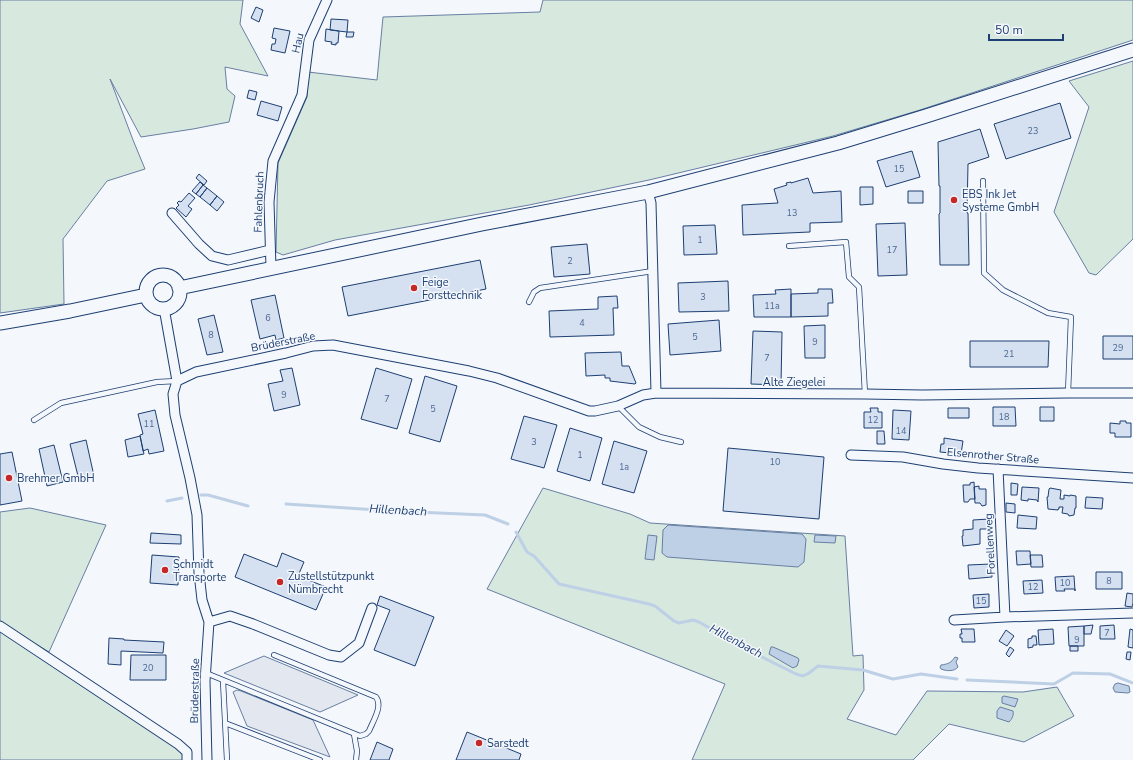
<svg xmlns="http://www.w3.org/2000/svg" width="1133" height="760" font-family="'Nunito Sans',sans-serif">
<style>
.green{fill:#d7e8df;stroke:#687fa3}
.parking{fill:#e3e8f0;stroke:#687fa3}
.water{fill:#bed0e5;stroke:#687fa3}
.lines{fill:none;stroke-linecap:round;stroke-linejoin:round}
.stream{stroke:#bed0e5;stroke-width:3}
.building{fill:#d5e0f0;stroke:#1d3f73}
.service-casing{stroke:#1d3f73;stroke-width:6}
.minor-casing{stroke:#1d3f73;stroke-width:11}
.secondary-casing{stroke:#1d3f73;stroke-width:15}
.service{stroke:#f4f7fb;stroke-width:4.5}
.minor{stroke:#f4f7fb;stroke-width:9}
.secondary{stroke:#f4f7fb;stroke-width:13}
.poi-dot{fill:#c62828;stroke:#f4f7fb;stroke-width:1.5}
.labels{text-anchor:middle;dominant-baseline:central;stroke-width:3;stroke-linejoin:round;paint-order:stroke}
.number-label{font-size:9px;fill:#4b6792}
.street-label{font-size:11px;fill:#1d3f73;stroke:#f4f7fb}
.poi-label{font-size:11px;fill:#1d3f73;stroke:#f4f7fb;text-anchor:start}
.water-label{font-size:12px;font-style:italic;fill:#1d3f73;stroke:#f4f7fb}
</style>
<rect width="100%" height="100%" fill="#f4f7fb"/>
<path class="green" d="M0 0H243L240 24 268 76 225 67 227 89 235 96 229 122 193 129 141 137 110 79 133 140 145 169 107 181 63 239 64 304 0 313Z
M543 0H1133V40L920 110 833 136 649 180 529 205 335 240 283 255 276 252 278 163 307 97 308 72 377 80 383 17 540 12Z
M1133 61V239L1096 275 1089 273 1054 212 1089 107 1069 81Z
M543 488 630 514 650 523 845 536 853 656 863 655 864 690 847 719 896 735 927 691 1023 692 1057 687 1074 716 1024 742 949 724 913 760H692L725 684 487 589Z
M30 508 106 525 49 652 5 626 187 752V760H0V512Z"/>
<path class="parking" d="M264 656 358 695 320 712 224 673Z
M237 690 241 691 313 720 330 757 247 726 233 692Z"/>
<path class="water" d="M668 525 802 534 806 539 804 562 798 567 667 557 662 553 663 530Z
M648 535 657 536 654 560 645 559Z
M815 535 836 536 835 543 814 542Z
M771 647H773L798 658 799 660 797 666 793 668 769 654Z
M955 657 958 658 956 662 958 667C954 672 946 671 941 669L940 667 941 665C948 664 951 663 955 657Z
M1118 683 1129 686 1130 692 1128 693 1115 692 1113 688 1115 684Z
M1004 696 1018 699 1015 707 1002 703V697Z
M1000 707 1013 711C1014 715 1012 719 1009 722L997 718V711Z"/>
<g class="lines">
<path class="stream" d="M201 495H208L248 506
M167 501 182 498
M286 504 393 511 485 515 508 524
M516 532 527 552 534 556 559 584 649 604 655 606 674 621 679 623 693 620 699 622 756 654 796 674 803 676 809 673 818 666 863 670 893 679 921 674 957 679
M967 680 1054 684 1073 673 1110 674 1133 683"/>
</g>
<path class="building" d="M256 7 263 10 259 22 251 18Z
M331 19 348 20 347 32 330 30Z
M274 28 290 31 285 53 271 50 272 44H275L276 39 272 38Z
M326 29 339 31 338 43H336V45L331 44 332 42 325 41Z
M347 32H354L353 37H346Z
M249 90 257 92 255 100 247 98Z
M261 101 282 107 278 121 257 115Z
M1060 103 1071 138 1006 159 994 124Z
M980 129 989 157 968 164 967 213H968L969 265H940L939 214 940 213V186H939L938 142Z
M912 151 920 177 886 187 877 161Z
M199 174 207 181 204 185 196 178Z
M808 178 813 193 841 191 842 222 810 223V232L743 235 742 205 778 203 774 189 787 185 786 183 791 182V183Z
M200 182 203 185 196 194 192 191Z
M203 185 207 188 200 197 196 194Z
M860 187H873V204L860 205Z
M207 188 217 196 210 205 200 197Z
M908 191H923V203H908Z
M189 193 195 198 188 206 192 209 186 217 176 208 179 205 177 203 179 201 181 202Z
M217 196 224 202 217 211 210 205Z
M905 223 907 275 878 276 876 224Z
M715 225 717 254 684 255 683 226Z
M587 244 590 274 554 277 551 247Z
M480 260 486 289 348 316 342 287Z
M728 281 729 311 679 312 678 283Z
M791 289V317H754L753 295 776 294 775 290Z
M818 289H832L833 303H828V316L791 317V294L818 293Z
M275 295 284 338 276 340 275 335 260 339 251 300Z
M617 296 618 308H613L614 335 550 337 549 311 598 309V297Z
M214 315 223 352 207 355 198 319Z
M719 320 721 351 670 355 668 324Z
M825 325V358H805L804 326Z
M753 331 782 332 781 385 751 384Z
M1103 336H1133V359H1103Z
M970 341H1049L1048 367H970Z
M621 352 622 366H629L636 383 635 384 610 381V378H605V375L586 376 585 353Z
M292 368 300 405 274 411 268 384 283 381 280 370Z
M376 368 412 379 397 429 361 419Z
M425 376 457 386 440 442 409 433Z
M993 407H1015L1016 426H993Z
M1040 407H1054V421H1040Z
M870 408H878V412H882V428H864V412H871Z
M948 408H969V418H948Z
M155 410 164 451 149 454 148 449 143 451 140 435 143 434 138 414Z
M893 410 911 411 909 440 892 439Z
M524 416 557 425 544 468 511 459Z
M1120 421H1126V423H1131V437H1115V433H1110V423L1120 424Z
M570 428 602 438 590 481 557 471Z
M877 431H884L885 444H877Z
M140 436 144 454 128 457 125 440Z
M944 438 963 441 961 454 940 452 941 444H944Z
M86 440 94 476 79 480 70 444Z
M614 441 647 451 634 493 602 484Z
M54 445 63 482 47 486 39 449Z
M728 448 824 457 819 519 723 511Z
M12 452 22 501 0 505V454Z
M974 482 975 499H970L968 502H964L963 485H970V483Z
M1011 483 1018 484 1017 495H1011Z
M979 486V489H986V505L982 506 980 503H975L974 487Z
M1022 487 1039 488 1038 502 1037 500 1028 499V501L1021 500Z
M1050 488 1061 490 1060 499H1064V495L1070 496V495L1076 496V508H1075L1074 515 1069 516 1068 514 1062 513 1063 507H1059V509H1058V510L1048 509 1047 497H1048L1049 489Z
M1086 497 1103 498 1102 509 1085 508Z
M1006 503 1015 504V513L1006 512Z
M1018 515 1037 517 1036 529 1017 528Z
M989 519 990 529H980V544L963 546 962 536H963V530L973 529V520Z
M151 533 181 535V544L150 543Z
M1016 551H1030L1031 564 1017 565Z
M282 553 304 562 298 576 326 587 316 610 235 577 244 554 277 567Z
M152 555 179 557 178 585 150 583Z
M1030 555H1042L1043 567H1031Z
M991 564 992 577 969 579 968 565Z
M1096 572H1122V589H1096Z
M1074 576 1075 591V589H1064L1065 591H1056L1055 577Z
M1042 580 1043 593 1024 594 1023 581Z
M1127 593 1133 594V603L1132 607 1125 606Z
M989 594V607L974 608 973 595Z
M380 596 434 617 415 666 374 650 390 610 377 605Z
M1093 625 1091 634H1084V626Z
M1114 625 1115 639H1100V626Z
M1084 626V646H1069L1068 627Z
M961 629H974L975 642H962V638H960V634H962Z
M1053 629 1054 644 1039 645 1038 630Z
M1130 629 1133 630V648L1128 647Z
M1006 630 1014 636 1007 646 999 641Z
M1032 636H1036L1037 645H1033V647L1028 648V639L1032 638Z
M109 638 124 639V640L164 642 163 653 121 651V665L108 664Z
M1070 646H1078V651H1070Z
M1010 647 1014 650 1009 657 1006 654Z
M1127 652H1131L1130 660 1126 659Z
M131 655H166V680H130Z
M467 732 521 754 519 760H456Z
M377 742 393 749 389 760H370Z"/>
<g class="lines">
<defs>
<path id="service" d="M983 181 984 273 1003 290 1048 313 1071 317 1068 393
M789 246 846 242 849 277 859 287 865 394
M529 302 534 292 540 288 653 271
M618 406 639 427 660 437 681 442
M34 420 61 403 157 382 177 381
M206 673 360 736 366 734 369 731C373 721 383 706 376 697L274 655
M223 681 227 760
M225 723 320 760
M354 734 357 751 356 760"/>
<path id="minor" d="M648 192 651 203 656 393
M172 213 199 244 212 256 228 260 270 250
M271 268 269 202 273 161 302 95 309 40 327 0
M164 308 177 381
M851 455 903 457 943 464 978 468 1133 478
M998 469 1005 617 1133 613
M372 608 359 643 341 657 329 655 253 624 230 616 209 622 202 600 199 573 197 515 190 478 175 415 173 394 177 381 196 372 286 353 313 346 333 345 469 371 497 378 589 411H595L618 406 643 395 656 393 865 394 922 395 1068 393H1133
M954 620 1005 617
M0 626 178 744 187 752V760
M207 760 205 681 209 622"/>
<path id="secondary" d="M146 292a17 17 0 1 1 34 0a17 17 0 1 1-34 0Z
M179 288 482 224 648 192 838 143 926 116 1133 50
M0 323 70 311 146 295"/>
</defs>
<use href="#service" class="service-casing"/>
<use href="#minor" class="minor-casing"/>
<use href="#secondary" class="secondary-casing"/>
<use href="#service" class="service"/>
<use href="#minor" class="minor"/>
<use href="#secondary" class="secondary"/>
</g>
<g class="poi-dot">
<circle cx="954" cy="200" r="4"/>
<circle cx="414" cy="288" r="4"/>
<circle cx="9" cy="478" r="4"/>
<circle cx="165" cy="570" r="4"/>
<circle cx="280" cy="582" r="4"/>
<circle cx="479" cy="743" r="4"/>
</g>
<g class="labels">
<g class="number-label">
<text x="1033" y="131">23</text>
<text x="899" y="169">15</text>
<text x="792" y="213">13</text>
<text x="700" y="240">1</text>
<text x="892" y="250">17</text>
<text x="570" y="261">2</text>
<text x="703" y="297">3</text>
<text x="772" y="306">11a</text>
<text x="268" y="318">6</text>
<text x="582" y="323">4</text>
<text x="211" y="335">8</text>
<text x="695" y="337">5</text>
<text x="815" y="342">9</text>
<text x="1118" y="348">29</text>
<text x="1009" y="354">21</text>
<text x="767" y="358">7</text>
<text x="284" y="395">9</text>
<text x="387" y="399">7</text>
<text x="433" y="409">5</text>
<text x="1004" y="417">18</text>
<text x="873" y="420">12</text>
<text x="149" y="424">11</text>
<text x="901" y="431">14</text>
<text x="534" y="442">3</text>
<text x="580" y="455">1</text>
<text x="775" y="462">10</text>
<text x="624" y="467">1a</text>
<text x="1109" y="581">8</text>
<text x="1065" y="583">10</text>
<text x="1033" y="587">12</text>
<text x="981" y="601">15</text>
<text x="1107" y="633">7</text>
<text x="1077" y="640">9</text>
<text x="148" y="668">20</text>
</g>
<g class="street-label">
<text transform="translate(298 43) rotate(-77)">Hau</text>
<text transform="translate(259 202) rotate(-88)">Fahlenbruch</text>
<text transform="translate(283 342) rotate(-11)">Brüderstraße</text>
<text x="794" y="382">Alte Ziegelei</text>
<text transform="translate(993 456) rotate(5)">Elsenrother Straße</text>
<text transform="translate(990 544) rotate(-93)">Forellenweg</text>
<text transform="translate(195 691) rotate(-89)">Brüderstraße</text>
</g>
<g class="poi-label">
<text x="962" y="194">EBS Ink Jet<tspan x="962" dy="13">Systeme GmbH</tspan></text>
<text x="422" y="282">Feige<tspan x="422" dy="13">Forsttechnik</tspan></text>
<text x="17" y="478">Brehmer GmbH</text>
<text x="173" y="564">Schmidt<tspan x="173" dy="13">Transporte</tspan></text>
<text x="288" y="576">Zustellstützpunkt<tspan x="288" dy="13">Nümbrecht</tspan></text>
<text x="487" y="743">Sarstedt</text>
</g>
<g class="water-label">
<text transform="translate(398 510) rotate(3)">Hillenbach</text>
<text transform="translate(736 641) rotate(28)">Hillenbach</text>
</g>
</g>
<path d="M989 34v6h74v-6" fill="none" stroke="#1d3f73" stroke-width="2"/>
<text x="995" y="34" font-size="12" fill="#1d3f73" stroke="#f4f7fb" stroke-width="3" paint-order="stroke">50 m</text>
</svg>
